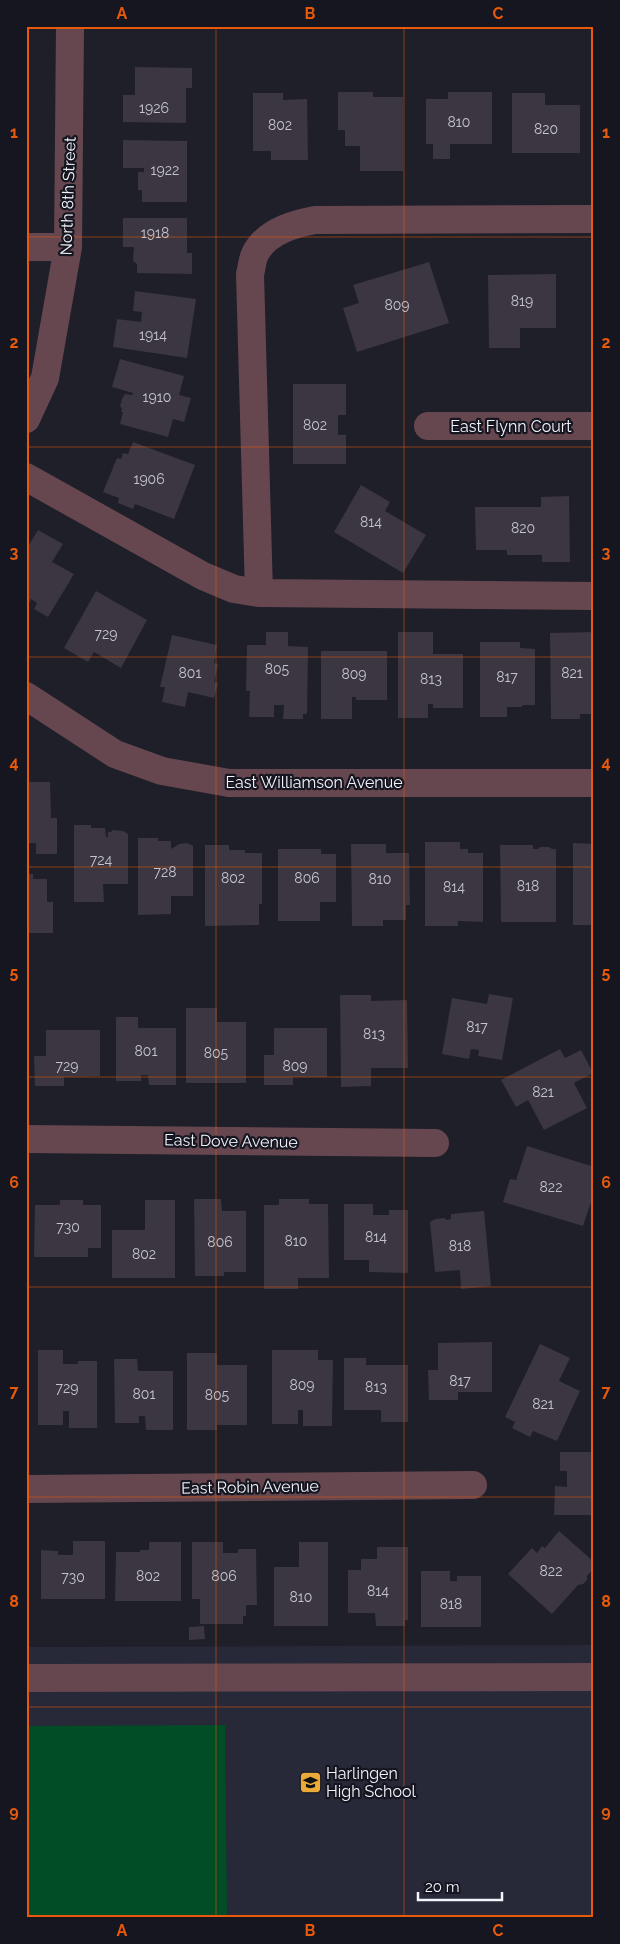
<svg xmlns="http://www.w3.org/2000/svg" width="620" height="1944" font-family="Raleway,sans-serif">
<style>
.built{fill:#272838}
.grass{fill:#004d26}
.building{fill:#3b3641}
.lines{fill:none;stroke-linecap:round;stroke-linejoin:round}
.minor{stroke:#67474f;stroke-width:28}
.grid{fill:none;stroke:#e8590c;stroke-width:1;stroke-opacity:0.55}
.labels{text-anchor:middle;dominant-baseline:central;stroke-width:4.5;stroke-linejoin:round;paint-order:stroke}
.number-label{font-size:14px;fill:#c5c4cc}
.street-label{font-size:16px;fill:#f3f3fb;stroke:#151620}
.poi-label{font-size:16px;fill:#f3f3fb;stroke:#151620;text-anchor:start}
.neatline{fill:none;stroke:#e8590c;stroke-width:2}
.grid-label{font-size:16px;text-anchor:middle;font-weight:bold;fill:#e8590c}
</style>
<rect width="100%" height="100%" fill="#1e1f29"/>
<path class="built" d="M594 1645V1918H26V1647Z"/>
<path class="grass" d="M225 1725 227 1918H26V1726Z"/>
<path class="building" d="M135 67 192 68V88H186V123L123 122V95H135Z
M338 92H373V97H403V171H360V146H345V130H338Z
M448 92H492V144H450V159H433V144H426V99H448Z
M253 93H283V100L307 99 308 160H271V151H253Z
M512 93H545V105H580V153H512Z
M123 140 187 141V202H142V190H138V172H144V168H123Z
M123 218H187V253H192V274L137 273V264L133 261 134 247H123Z
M429 262 449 323 357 352 343 308 359 303 353 285Z
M556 274V328H520V348H489L488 275Z
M135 291 196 299 187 358 113 347 117 319 141 322 142 312 133 311Z
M120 359 184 376 179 395 191 398 184 422 173 419 168 437 120 424 123 412H121L122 409 120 406 122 399 125 394 132 395 133 393 112 387Z
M293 384H346V415H338V435H346V464H293Z
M133 442 195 465 174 519 135 504 133 509 118 503 119 498 103 492 117 458 121 459 123 453 128 454Z
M361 485 390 502 385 511 426 535 403 573 334 532Z
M569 496 570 562H542V555H507V550H476L475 507H541V497Z
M38 530 63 544 52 562 74 574 48 617 34 609 37 603 31 599 26 608V550Z
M96 591 147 620 121 668 94 652 88 662 64 648Z
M266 632H288V646L308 647 307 714H303V719H283L284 705H274V717H249L250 691H246L247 645H266Z
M398 632H433V654H463V708H433V704H428V718H398Z
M594 632V714H580V719H551L550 633Z
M172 635 217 645 214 663 218 664 214 682 218 683 214 698 188 692 185 707 162 702 165 687H160Z
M480 642H520V648L535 649V705H523L521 707H507V717H480Z
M321 651H387V700H356V697H352V719H321Z
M26 782H50L51 818H57V854H36V843H26Z
M74 825H91V828H105L106 837H108V832H111L113 830 123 831 128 834V884H103L104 902H74Z
M138 838H158V841H171V849L179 844 187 843 193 846V896H171V914L138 915Z
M425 842H460V849H468V853H483V922L458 921V926H425Z
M573 843 594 844V925H573Z
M351 844H386V853H409L410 905H406V920H383V926H352Z
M205 845H229V850H245V853H262V904H259V925L205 926Z
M500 845H533V849H538L540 847H549L552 849H556V922H501Z
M278 849H321V854H336V902H320V921H278Z
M26 874H33V879H47V902H53V933H26Z
M489 994 513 998 502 1060 478 1056 479 1050 471 1049 469 1059 442 1054 452 998 487 1004Z
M340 995H371V1001L407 1000 408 1068H371V1086L341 1087Z
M186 1008H217V1022H246V1083H186Z
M116 1017H138V1028H176V1085H149L148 1075H141V1081H116Z
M274 1028H327V1077H293V1085H264V1055H274Z
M46 1030H100V1076L64 1077V1086H35L34 1056H46Z
M560 1049 565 1058 581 1050 593 1073 574 1083 587 1108 544 1130 528 1100 516 1107 501 1080Z
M527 1146 594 1167V1193L583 1226 503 1202 510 1179 516 1180Z
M194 1199H221L222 1211H246V1272H224V1276H195Z
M279 1199H309V1204H328L329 1278H298V1289H264V1205H279Z
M60 1200H83V1205H101V1248H88V1257H34L35 1205H60Z
M145 1200H175V1278H112V1230H145Z
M344 1204H373V1215H389V1210H408V1273L369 1272V1260H344Z
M484 1211 491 1286 461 1289 460 1270 435 1272 430 1222 435 1219 444 1218 447 1220 451 1219V1214Z
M492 1342V1392H458V1400H429L428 1370H438V1343Z
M540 1344 570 1358 559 1381 580 1391 557 1441 533 1431 530 1437 512 1428 515 1422 505 1417Z
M38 1350H63V1364H78V1361H97V1428H69V1411H63V1425H38Z
M272 1350H318V1360H333L332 1426H303V1410H298V1424H272Z
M187 1353H217V1365H247V1425H217V1430H187Z
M344 1358H366V1365H408V1422H381V1410H344Z
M114 1359H137L138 1371H173V1430H146L145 1416H139V1423H115Z
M560 1452H594V1515H554L555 1486 567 1487V1471H560Z
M559 1531 594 1562V1568L587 1576V1580L583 1584 578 1585 552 1614 508 1574 532 1548 537 1553 542 1546 545 1548Z
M73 1541H105V1599H41V1550L58 1551V1555H73Z
M149 1542H181V1601H115L116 1552H140V1550H149Z
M192 1542H223V1553H238V1549H256L257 1605H246V1616H243V1624H200V1599H192Z
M299 1542H328V1626H274V1567H299Z
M377 1547H408V1620H405V1626H376L375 1613H348V1570H361V1559H377Z
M421 1571H450V1581H457V1576H481V1627H421Z
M204 1626 205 1639 189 1640V1627Z"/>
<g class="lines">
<path class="minor" d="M26 247H68
M26 419 45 378 68 247 70 26
M428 426H594
M26 477 203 576 234 589 259 593 594 596
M259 593 250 274C252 268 252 260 255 254 266 232 292 224 315 220L594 219
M26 696 115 754 162 771 229 783H594
M26 1139 435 1143
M26 1489 473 1485
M26 1678 594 1677"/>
</g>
<path class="grid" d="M216 26V1918M404 26V1918M26 237H594M26 447H594M26 657H594M26 867H594M26 1077H594M26 1287H594M26 1497H594M26 1707H594"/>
<defs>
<symbol id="school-square" viewBox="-11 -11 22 22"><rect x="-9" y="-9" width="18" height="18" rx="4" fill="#eaaa39" stroke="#151620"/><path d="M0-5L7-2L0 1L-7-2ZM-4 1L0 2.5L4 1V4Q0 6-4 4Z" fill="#111"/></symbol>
</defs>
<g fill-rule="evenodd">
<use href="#school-square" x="298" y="1770" width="25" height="25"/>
</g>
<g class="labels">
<g class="number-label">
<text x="154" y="108">1926</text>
<text x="459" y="122">810</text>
<text x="280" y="125">802</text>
<text x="546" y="129">820</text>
<text x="165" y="170">1922</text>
<text x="155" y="233">1918</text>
<text x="522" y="301">819</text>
<text x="397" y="305">809</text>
<text x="153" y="335">1914</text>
<text x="157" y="397">1910</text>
<text x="315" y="425">802</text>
<text x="149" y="479">1906</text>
<text x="371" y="522">814</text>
<text x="523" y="528">820</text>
<text x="106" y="634">729</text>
<text x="277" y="669">805</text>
<text x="190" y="673">801</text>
<text x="572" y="673">821</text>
<text x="354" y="674">809</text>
<text x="507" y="677">817</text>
<text x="431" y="679">813</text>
<text x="101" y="860">724</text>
<text x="165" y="872">728</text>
<text x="233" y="878">802</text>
<text x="307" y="878">806</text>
<text x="380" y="879">810</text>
<text x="528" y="886">818</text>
<text x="454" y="887">814</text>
<text x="477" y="1027">817</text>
<text x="374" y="1034">813</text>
<text x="146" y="1051">801</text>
<text x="216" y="1053">805</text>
<text x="67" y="1066">729</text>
<text x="295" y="1066">809</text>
<text x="543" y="1092">821</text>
<text x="551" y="1187">822</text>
<text x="68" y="1227">730</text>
<text x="376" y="1237">814</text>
<text x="296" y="1241">810</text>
<text x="220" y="1242">806</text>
<text x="460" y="1246">818</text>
<text x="144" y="1254">802</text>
<text x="460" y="1381">817</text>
<text x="302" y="1385">809</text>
<text x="376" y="1387">813</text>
<text x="67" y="1388">729</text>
<text x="144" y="1394">801</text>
<text x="217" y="1395">805</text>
<text x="543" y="1404">821</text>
<text x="551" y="1571">822</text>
<text x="148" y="1576">802</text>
<text x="224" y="1576">806</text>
<text x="73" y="1577">730</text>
<text x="378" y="1591">814</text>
<text x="301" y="1597">810</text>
<text x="451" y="1604">818</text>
</g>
<g class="street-label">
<text transform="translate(68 196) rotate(-88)">North 8th Street</text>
<text x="511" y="426">East Flynn Court</text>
<text x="314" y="782">East Williamson Avenue</text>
<text transform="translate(231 1141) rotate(1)">East Dove Avenue</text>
<text transform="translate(250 1487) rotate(-1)">East Robin Avenue</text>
</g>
<g class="poi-label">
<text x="326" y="1773">Harlingen<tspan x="326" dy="18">High School</tspan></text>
</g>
</g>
<rect width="620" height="1944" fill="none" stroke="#151620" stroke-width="55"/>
<path d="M418 1892v8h84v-8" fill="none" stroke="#f3f3fb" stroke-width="2.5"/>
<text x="425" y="1892" font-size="15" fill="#f3f3fb" stroke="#151620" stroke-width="4" paint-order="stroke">20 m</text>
<rect x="28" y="28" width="564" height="1888" class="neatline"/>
<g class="grid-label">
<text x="122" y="19">A</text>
<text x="310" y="19">B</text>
<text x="498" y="19">C</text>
<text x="14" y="138">1</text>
<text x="606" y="138">1</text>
<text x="14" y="348">2</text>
<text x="606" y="348">2</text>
<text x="14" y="558">3</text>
<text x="606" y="558">3</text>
<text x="14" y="768">4</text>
<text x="606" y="768">4</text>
<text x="14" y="978">5</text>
<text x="606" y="978">5</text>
<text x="14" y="1188">6</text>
<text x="606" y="1188">6</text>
<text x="14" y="1397">7</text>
<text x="606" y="1397">7</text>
<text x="14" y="1607">8</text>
<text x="606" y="1607">8</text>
<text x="14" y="1817">9</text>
<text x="606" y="1817">9</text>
<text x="122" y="1936">A</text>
<text x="310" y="1936">B</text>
<text x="498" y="1936">C</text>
</g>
</svg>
